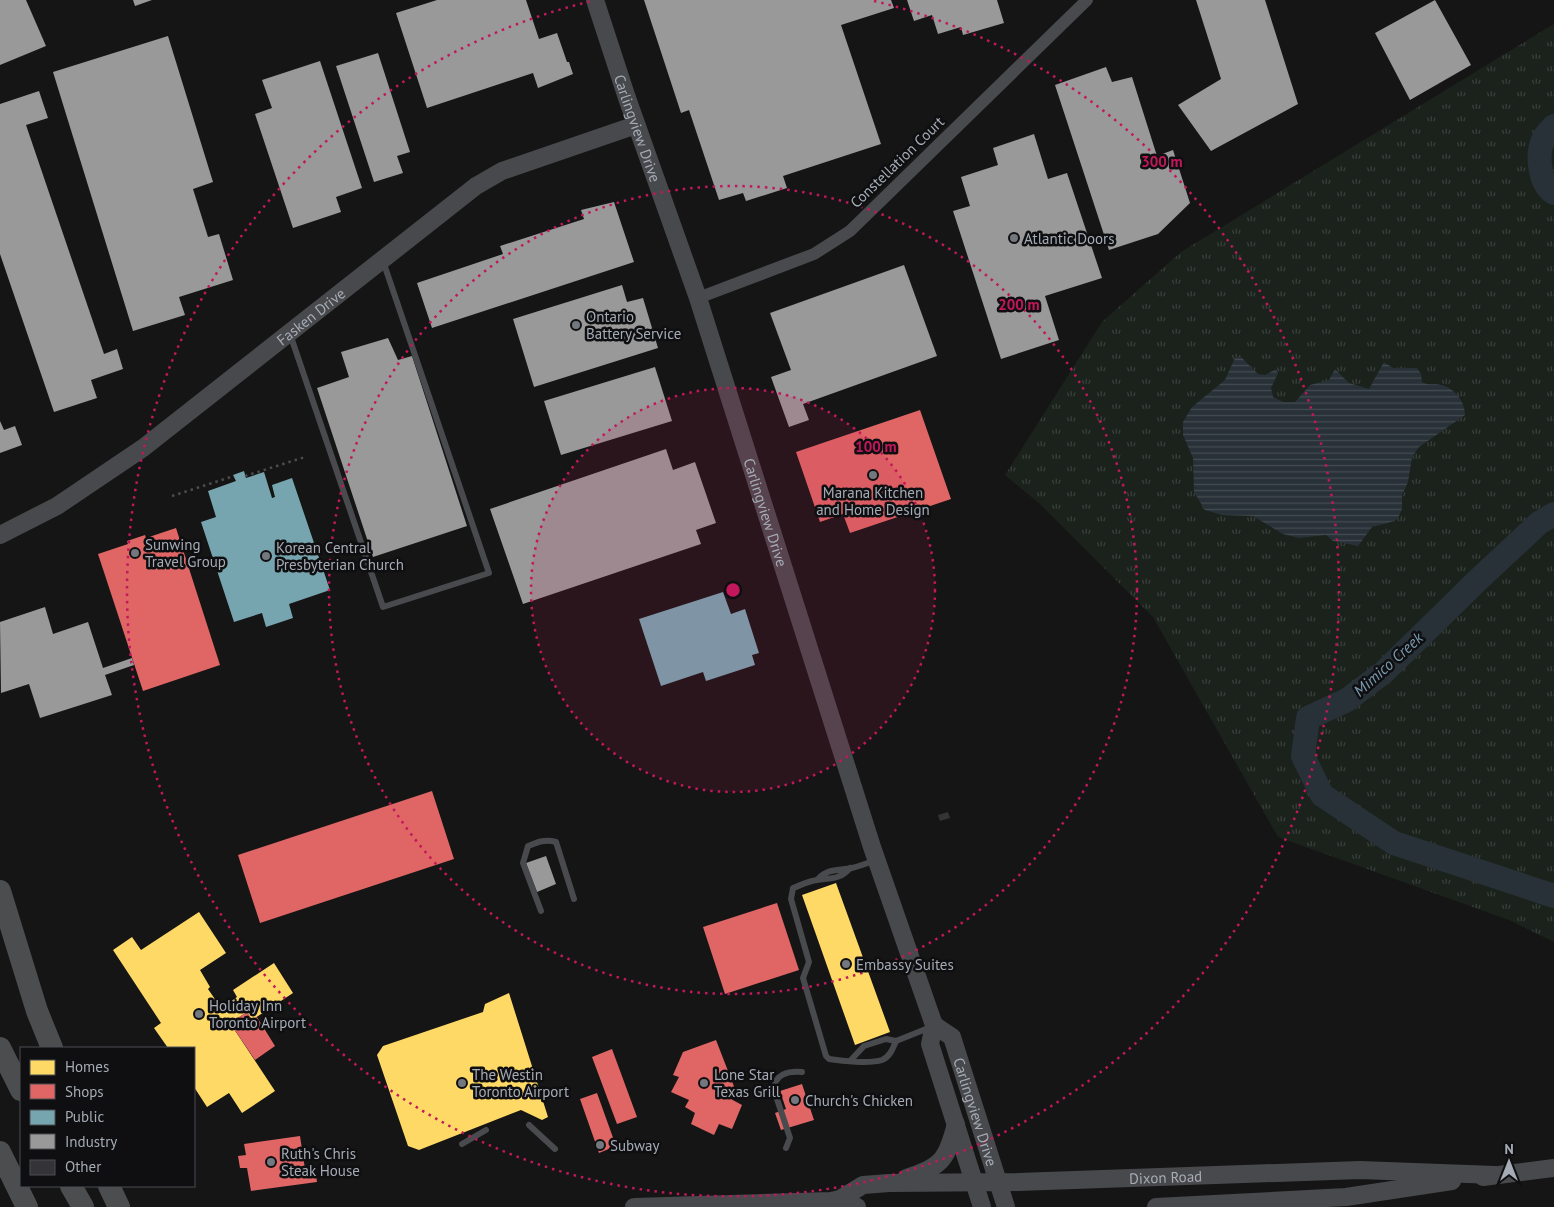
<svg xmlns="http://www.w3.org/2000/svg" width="1554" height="1207" font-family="'PT Sans',sans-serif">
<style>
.grass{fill:url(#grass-tufts)}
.water{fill:url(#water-rules)}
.homes{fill:#ffd966}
.shops{fill:#e06666}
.public{fill:#76a5af}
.industry{fill:#999}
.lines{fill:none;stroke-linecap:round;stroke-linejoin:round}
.river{stroke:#283137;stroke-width:24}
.building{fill:#343436}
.path{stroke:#4b4c50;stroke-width:2.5;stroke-dasharray:2.5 4;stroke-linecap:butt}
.lane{stroke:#494a4e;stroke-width:6}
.street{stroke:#494a4e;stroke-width:12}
.secondary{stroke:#48494c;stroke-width:18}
.highway{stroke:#4c4d4f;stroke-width:22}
.ring{fill:none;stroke:#c2185b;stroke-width:2.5;stroke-dasharray:2.5 5}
.poi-dot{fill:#73777e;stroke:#0f0f11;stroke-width:2}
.labels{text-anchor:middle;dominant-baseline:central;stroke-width:5;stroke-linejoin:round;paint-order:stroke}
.street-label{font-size:15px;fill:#a5acb6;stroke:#0f0f11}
.poi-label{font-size:15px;fill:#a5acb6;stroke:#0f0f11;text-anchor:start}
.water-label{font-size:16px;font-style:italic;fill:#7b9cb2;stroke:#0f0f11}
.centre{fill:#c2185b;stroke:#0f0f11;stroke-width:2.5}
.ring-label{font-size:15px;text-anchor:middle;font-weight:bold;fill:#c2185b;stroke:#0f0f11;stroke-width:5;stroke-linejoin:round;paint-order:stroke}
</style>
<defs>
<pattern id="grass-tufts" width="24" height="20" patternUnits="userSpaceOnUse" patternTransform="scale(1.25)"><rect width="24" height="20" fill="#1b221c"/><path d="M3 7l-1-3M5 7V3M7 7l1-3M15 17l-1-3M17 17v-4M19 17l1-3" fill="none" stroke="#393f3b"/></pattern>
<pattern id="water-rules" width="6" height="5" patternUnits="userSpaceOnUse" patternTransform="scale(1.25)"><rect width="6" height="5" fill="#283137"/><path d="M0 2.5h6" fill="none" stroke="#444c52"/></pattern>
</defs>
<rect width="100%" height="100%" fill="#151515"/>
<path class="grass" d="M1554 24V942L1509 920 1278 837 1153 617 1040 504 1005 475 1102 322 1181 252Z"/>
<path class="water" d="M1241 357 1258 374 1265 375 1276 369 1278 373 1271 388 1273 397 1283 402H1295L1310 385 1329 380 1335 369 1349 383 1369 389 1384 362 1393 368H1417L1421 374 1422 382C1429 386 1434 383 1441 385 1455 388 1465 402 1465 415L1419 447 1412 457 1408 482 1402 495V509L1399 516 1395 521 1372 527 1358 546 1333 541 1326 535 1299 538 1283 534 1253 516 1222 515 1205 510 1194 492 1193 458 1183 435V422L1192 407 1225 380 1235 358Z"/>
<path class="homes" d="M836 883 890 1032 855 1045 802 895Z
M199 912 226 953 200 970 210 987 208 989 221 1008 237 997 233 990 274 963 293 993 252 1020 247 1012 230 1023 275 1091 242 1113 229 1093 207 1107 194 1087V1048H168L154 1028 161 1023 113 950 132 937 141 950Z
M509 993 548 1117 542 1120 521 1110 419 1150 408 1146 377 1055 383 1046 483 1012 485 1004Z"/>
<path class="shops" d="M920 410 951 499 850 533 843 514 820 522 796 452Z
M176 528 220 665 143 691 98 554 128 544 127 541 145 535 146 538Z
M432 791 454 859 260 923 238 855Z
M777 903 799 970 725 994 703 927Z
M247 1012 252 1020 257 1017 275 1046 255 1060 230 1023Z
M716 1040 735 1089 729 1098 742 1105 732 1129 719 1124 714 1135 691 1124 695 1113 685 1107 689 1100 671 1092 679 1077 673 1075 683 1052Z
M612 1049 637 1117 617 1124 592 1057Z
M802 1084 814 1120 781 1130 775 1113 786 1109 780 1091Z
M597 1093 616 1146 599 1153 580 1099Z
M300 1136 305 1169 315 1168 317 1182 251 1191 247 1168H240L238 1156 246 1155 244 1144Z"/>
<path class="public" d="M244 471 246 478 264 472 272 498 275 497 272 485 292 478 330 590 289 604 293 618 266 627 262 613 234 622 201 522 216 517 208 491 236 481 233 475Z
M723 592 731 614 745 609 759 653 752 655 755 665 706 681 703 672 661 686 639 619Z"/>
<path class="industry" d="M0 0H26L46 46 0 65Z
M133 0H152L135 6Z
M437 0H526L539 39 557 33 567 62H569L573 74 538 88 533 73 427 108 396 13Z
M644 0H891L894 8 841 25 881 144 783 176 787 188 746 201 743 193 719 200 689 110 681 113Z
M907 0H997L1004 23 963 35 961 27 938 34 932 15 914 21Z
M1196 0H1265L1298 104 1211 151 1178 105 1221 79Z
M1435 0 1471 65 1410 100 1375 33Z
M168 36 213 182 193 189 208 237 219 234 233 280 179 297 185 315 133 331 53 72Z
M378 53 410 152 397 156 403 173 374 182 336 66Z
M320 61 362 188 336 197 341 212 293 228 255 114 272 108 262 80Z
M1106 67 1112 82 1132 77 1157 156 1173 150 1190 203 1158 234 1109 250 1055 85Z
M39 91 48 118 26 125 104 354 117 349 123 369 91 380 97 398 54 412 0 254V104Z
M1034 134 1048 179 1067 173 1102 278 1045 296 1059 340 1001 359 953 211 970 206 961 177 998 165 993 148Z
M614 202 634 262 432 328 417 283 503 254 500 246 584 219 581 210Z
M904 265 937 356 803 404 809 420 789 427 771 377 791 370 770 313Z
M622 285 627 302 643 298 658 348 534 387 513 319Z
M388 338 398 360 412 356 467 526 373 557 317 388 349 377 341 352Z
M655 367 672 421 561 455 544 401Z
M0 421 4 430 15 426 22 445 0 453Z
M666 449 673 470 695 462 716 523 696 530 701 544 523 604 490 509Z
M45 607 53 634 88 622 103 668 132 658 134 665 105 675 112 695 40 718 29 684 1 693 0 622Z
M546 856 556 884 537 892 526 863Z"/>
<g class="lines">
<path class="river" d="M1554 126C1551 129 1546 134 1544 138 1536 153 1539 184 1554 193
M1554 514 1539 523 1479 579 1384 672 1347 700 1308 718 1303 756 1322 795 1394 843 1554 896"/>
</g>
<path class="building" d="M948 812 950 818 940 821 938 815Z"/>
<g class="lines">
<path class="path" d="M245 476 305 457
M172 496 234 476"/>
<path class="lane" d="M290 334 383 607 489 573 383 261
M850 868C840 880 830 878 817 880 809 881 801 885 793 888L791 899 809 962 803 978 826 1056 829 1059C842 1061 870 1064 882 1060 890 1057 893 1048 896 1041
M818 879C828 868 839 871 852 868 860 866 868 863 876 860
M541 911 523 863 528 846C538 842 545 839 556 842L574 899
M850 1061 864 1046 886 1039 896 1041 931 1027
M529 1125 555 1149
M462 1144 486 1130
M786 1148 790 1138 774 1090C774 1074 788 1071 802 1072"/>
<path class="street" d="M698 298 814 254 850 231 1087 0"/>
<g class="secondary">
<path id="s1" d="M595 0 627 98 698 298 872 847 934 1025 930 1044 982 1207"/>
<path id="s2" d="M0 535 57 506 143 448 476 186 502 171 636 125"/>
<path id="s3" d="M934 1025 952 1037 1006 1207"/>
<path d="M1483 1177 1554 1168"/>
<path d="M906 1178C942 1167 947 1159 956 1124"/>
<path d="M840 1199 857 1207"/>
<path id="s4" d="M634 1207 831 1201 840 1199 863 1185 889 1183 1018 1182 1360 1170 1495 1175"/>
<path d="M1156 1207 1346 1197 1452 1181"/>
</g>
<path class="highway" d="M0 891 37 1011 52 1048
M0 1048 21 1090
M0 1152 27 1207
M71 1186 83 1207
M109 1186 119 1207"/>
</g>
<circle cx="733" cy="590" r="202" fill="#c2185b" fill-opacity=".12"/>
<g class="ring">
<circle cx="733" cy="590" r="202"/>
<circle cx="733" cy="590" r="404"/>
<path d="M874 1A606 606 0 1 1 592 1"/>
</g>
<g class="poi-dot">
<circle cx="1014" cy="238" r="5"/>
<circle cx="576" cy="325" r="5"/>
<circle cx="873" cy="475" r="5"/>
<circle cx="135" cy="553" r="5"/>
<circle cx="266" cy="556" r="5"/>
<circle cx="846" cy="964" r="5"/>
<circle cx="199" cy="1014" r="5"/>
<circle cx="462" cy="1083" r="5"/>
<circle cx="704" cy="1083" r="5"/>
<circle cx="795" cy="1100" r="5"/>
<circle cx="600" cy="1145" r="5"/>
<circle cx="271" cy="1162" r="5"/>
</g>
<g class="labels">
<g class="street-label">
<text stroke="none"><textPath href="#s1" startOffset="135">Carlingview Drive</textPath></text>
<text transform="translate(897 162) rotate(-44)">Constellation Court</text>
<text stroke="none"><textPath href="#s2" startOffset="381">Fasken Drive</textPath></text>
<text stroke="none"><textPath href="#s1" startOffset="540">Carlingview Drive</textPath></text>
<text stroke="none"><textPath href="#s3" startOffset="100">Carlingview Drive</textPath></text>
<text stroke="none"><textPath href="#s4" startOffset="536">Dixon Road</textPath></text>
</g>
<g class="poi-label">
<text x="1024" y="238">Atlantic Doors</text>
<text x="586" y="316">Ontario<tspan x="586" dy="17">Battery Service</tspan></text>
<text x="873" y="492" text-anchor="middle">Marana Kitchen<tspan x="873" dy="17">and Home Design</tspan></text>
<text x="145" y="544">Sunwing<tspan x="145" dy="17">Travel Group</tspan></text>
<text x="276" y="547">Korean Central<tspan x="276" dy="17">Presbyterian Church</tspan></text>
<text x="856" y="964">Embassy Suites</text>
<text x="209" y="1005">Holiday Inn<tspan x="209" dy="17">Toronto Airport</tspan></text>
<text x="472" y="1074">The Westin<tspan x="472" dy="17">Toronto Airport</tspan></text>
<text x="714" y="1074">Lone Star<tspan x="714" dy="17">Texas Grill</tspan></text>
<text x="805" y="1100">Church's Chicken</text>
<text x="610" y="1145">Subway</text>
<text x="281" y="1153">Ruth's Chris<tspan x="281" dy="17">Steak House</tspan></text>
</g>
<g class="water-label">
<text transform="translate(1388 664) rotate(-42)">Mimico Creek</text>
</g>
</g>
<circle cx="733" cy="590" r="8" class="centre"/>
<g class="ring-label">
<text x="1162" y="167">300 m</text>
<text x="1019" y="310">200 m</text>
<text x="876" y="452">100 m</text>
</g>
<rect x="20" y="1047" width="175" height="140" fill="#0f0f11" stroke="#4b4e53"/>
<rect x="30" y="1060" width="25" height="15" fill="#ffd966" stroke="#4b4e53"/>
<text x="65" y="1072" font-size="15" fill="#a5acb6">Homes</text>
<rect x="30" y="1084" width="25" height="15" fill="#e06666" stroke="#4b4e53"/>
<text x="65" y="1097" font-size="15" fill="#a5acb6">Shops</text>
<rect x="30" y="1110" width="25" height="15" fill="#76a5af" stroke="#4b4e53"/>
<text x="65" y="1122" font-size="15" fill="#a5acb6">Public</text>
<rect x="30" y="1134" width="25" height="15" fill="#999999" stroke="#4b4e53"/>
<text x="65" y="1147" font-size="15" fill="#a5acb6">Industry</text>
<rect x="30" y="1160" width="25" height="15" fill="#343436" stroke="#4b4e53"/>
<text x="65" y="1172" font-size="15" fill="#a5acb6">Other</text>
<g transform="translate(1509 1162)" stroke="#0f0f11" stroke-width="4" paint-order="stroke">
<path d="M0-4L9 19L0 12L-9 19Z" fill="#a5acb6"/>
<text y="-8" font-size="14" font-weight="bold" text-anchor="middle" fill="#a5acb6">N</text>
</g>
</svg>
